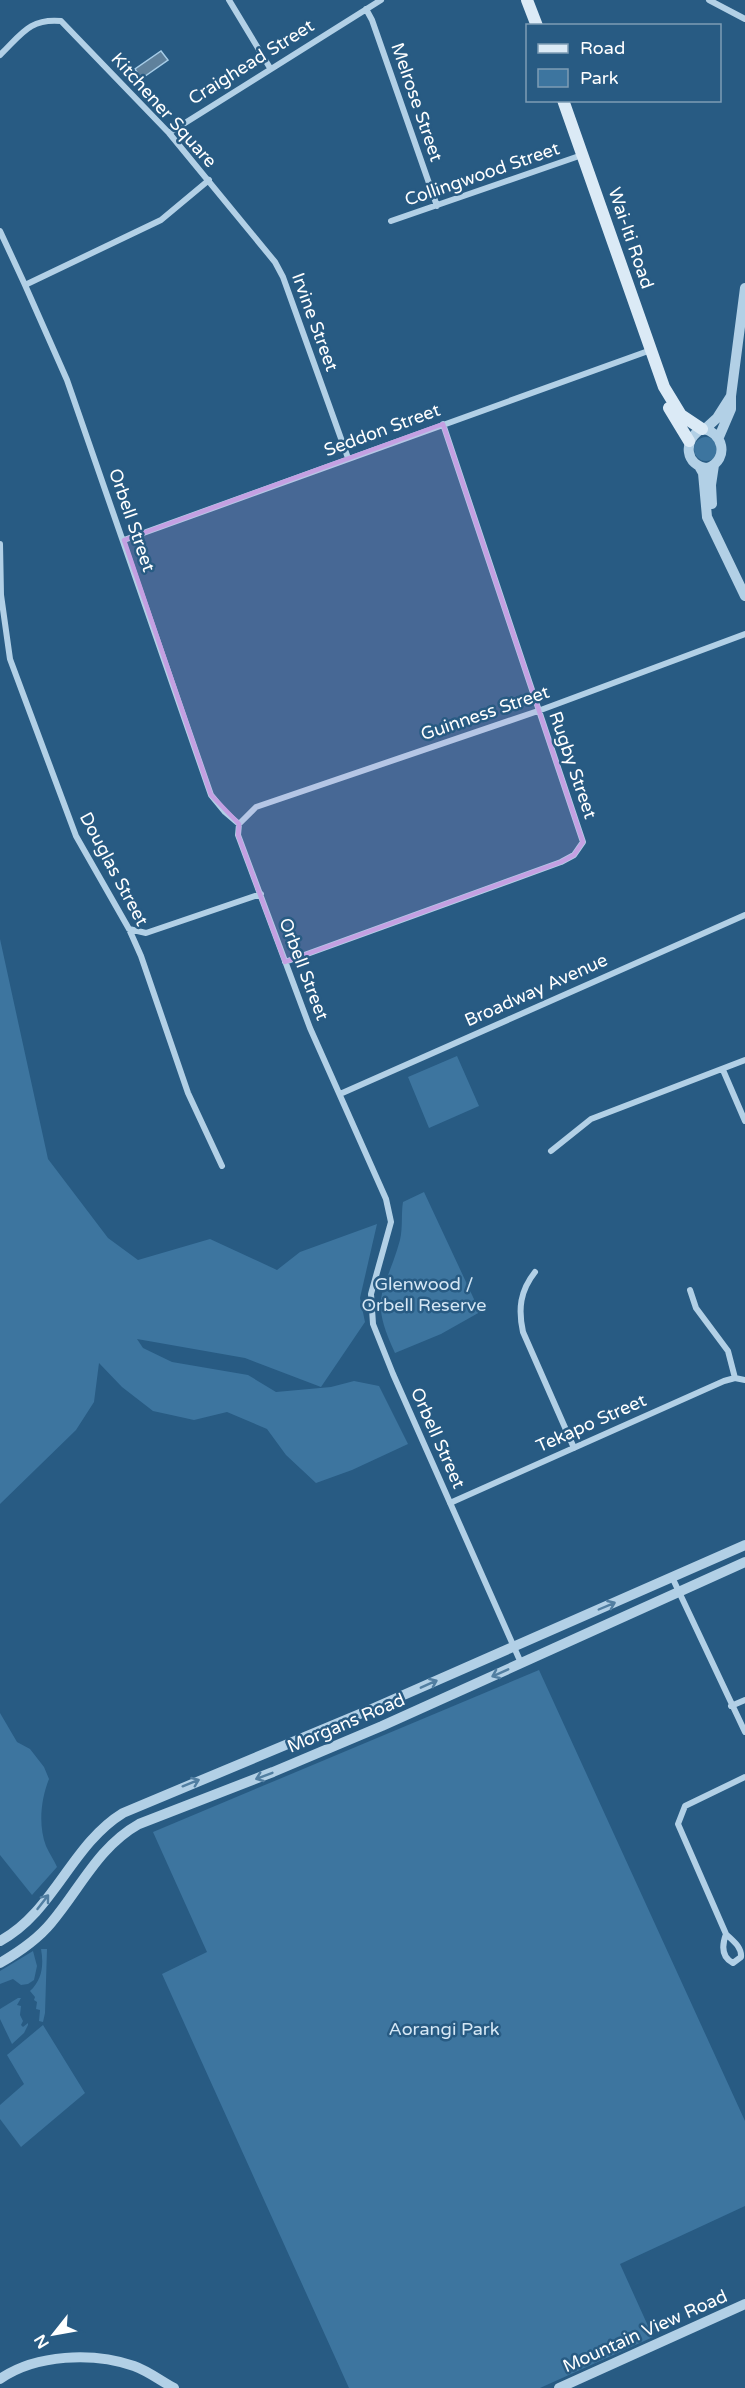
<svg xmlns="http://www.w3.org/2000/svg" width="745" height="2388" font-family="'Varela Round',sans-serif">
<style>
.green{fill:#3d759f}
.water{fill:#5f819c;stroke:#a6cce7;stroke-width:1.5}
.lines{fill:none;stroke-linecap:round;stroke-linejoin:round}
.minor{stroke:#b2d0e6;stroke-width:6}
.tertiary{stroke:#b2d0e6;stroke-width:10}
.secondary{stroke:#dbeaf6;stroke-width:12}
.oneway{stroke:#517ea1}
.marked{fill:#c4a0e2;fill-opacity:0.2;stroke:#c4a0e2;stroke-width:4.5;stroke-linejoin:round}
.labels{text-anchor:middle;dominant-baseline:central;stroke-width:5;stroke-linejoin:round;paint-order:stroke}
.street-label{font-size:18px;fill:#fff;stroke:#285b83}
.park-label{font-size:18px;fill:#d5e7f5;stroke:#285b83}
</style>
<rect width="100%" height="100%" fill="#285b83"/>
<path class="green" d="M694 449a12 12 0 1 1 24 0a12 12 0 1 1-24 0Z
M0 939 48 1159 108 1238 138 1260 210 1239 277 1270 300 1252 377 1224 360 1298 365 1322 321 1387 245 1358 137 1339 143 1348 172 1362 248 1375 276 1392 331 1387 354 1381 379 1386 408 1444 352 1470 316 1483 286 1455 267 1429 227 1412 194 1420 153 1411 122 1387 99 1363 94 1402 76 1430 0 1504Z
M457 1056 479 1106 429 1128 408 1077Z
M424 1192 480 1312 441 1334 395 1353C368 1295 385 1294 400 1240 403 1227 401 1214 403 1202Z
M539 1670 745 2121V2206L620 2264 653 2337 540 2388H349L162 1974 207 1952 153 1832Z
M0 1713 17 1742 30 1749 44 1767 49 1779C41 1799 38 1825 46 1846 49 1853 54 1860 57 1867L32 1895 0 1855Z
M41 1949H47L45 2013 43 2022 39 2021 40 2010 36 2009 37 2002 34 2000 35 1997 30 1991C42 1980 44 1965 41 1949Z
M33 1951 37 1966 34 1980 28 1984 21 1985 13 1979 0 1984V1971Z
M18 1998H21L17 2005 21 2006 20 2015 23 2021 21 2025 23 2027 28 2023V2025L24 2033 12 2044 0 2019V2009Z
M43 2025 85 2093 21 2147 0 2119V2105L24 2084 7 2055Z"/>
<path class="water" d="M161 51 168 60 141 79 135 69Z"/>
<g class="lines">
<path class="minor" d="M229 0 270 68
M709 0 745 19
M366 9 372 20 437 206
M0 55C21 35 29 18 61 21L169 133 275 262 283 277 348 458
M169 133 381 0
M391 221 582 155
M0 231 25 285 161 220 209 180
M25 285 67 380 211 795 225 812 239 824 238 835 310 1028 386 1199 391 1222 371 1294 373 1324 393 1374 521 1663
M124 540 651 350
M0 544 1 595 10 659 76 836 129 929 141 956 188 1093 222 1166
M239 824 256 807 538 711 745 634
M129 929 146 933 261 894
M285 962 561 862 574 855 583 842 443 424
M723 1070 745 1121
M340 1094 745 915
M551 1151 591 1119 745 1060
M535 1272C520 1291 518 1309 523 1332L574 1448
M690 1290 696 1308 728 1351 735 1378
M450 1503 724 1381 735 1378 745 1380
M672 1577 745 1732
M731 1706 745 1700
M726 1934C722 1945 721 1957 733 1963L741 1957C742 1947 733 1941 726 1934L678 1824 685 1806 745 1777"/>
<path class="tertiary" d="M702 429C723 431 730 459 708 468 685 467 682 439 702 429Z
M705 429 717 418 731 396
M719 437 731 409V396L745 288
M699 466 703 473 707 517 745 596
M712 504 711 485 714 465
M0 1941C54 1912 71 1845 123 1813L374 1708 745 1545
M0 1963C19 1952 37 1940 51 1923 80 1889 98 1847 139 1824L273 1772 382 1726 745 1562
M0 2379C36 2354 93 2352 134 2366 148 2371 161 2381 174 2388
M559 2388 745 2304"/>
<path class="secondary" d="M527 0 537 26
M563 100 664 387 681 415 702 429
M669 408 689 441"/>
</g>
<defs><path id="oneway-shaft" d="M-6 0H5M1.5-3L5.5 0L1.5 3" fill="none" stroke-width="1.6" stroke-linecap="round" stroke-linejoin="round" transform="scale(1.5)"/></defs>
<g class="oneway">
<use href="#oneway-shaft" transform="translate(607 1606) rotate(-23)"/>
<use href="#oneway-shaft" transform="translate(500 1673) rotate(156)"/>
<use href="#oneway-shaft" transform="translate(429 1684) rotate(-24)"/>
<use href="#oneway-shaft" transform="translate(264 1776) rotate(159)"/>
<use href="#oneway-shaft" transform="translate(191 1783) rotate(-22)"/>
<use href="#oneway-shaft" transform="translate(43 1902) rotate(-52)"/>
</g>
<path class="marked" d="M443 424 583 842 574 855 561 862 285 962 238 835 239 824 211 795 124 540Z"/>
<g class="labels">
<g class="street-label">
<text transform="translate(251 62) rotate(-32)">Craighead Street</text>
<text transform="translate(417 102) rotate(71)">Melrose Street</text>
<text transform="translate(164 110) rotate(48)">Kitchener Square</text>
<text transform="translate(482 174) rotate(-19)">Collingwood Street</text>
<text transform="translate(631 238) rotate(71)">Wai-Iti Road</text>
<text transform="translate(315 322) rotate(70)">Irvine Street</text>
<text transform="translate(382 430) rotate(-20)">Seddon Street</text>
<text transform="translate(132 520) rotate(71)">Orbell Street</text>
<text transform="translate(485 713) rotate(-19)">Guinness Street</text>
<text transform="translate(573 765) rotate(71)">Rugby Street</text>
<text transform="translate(114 869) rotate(62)">Douglas Street</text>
<text transform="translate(304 969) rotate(69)">Orbell Street</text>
<text transform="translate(536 990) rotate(-24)">Broadway Avenue</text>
<text transform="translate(591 1423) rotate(-24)">Tekapo Street</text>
<text transform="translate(438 1438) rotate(66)">Orbell Street</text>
<text transform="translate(346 1723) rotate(-23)">Morgans Road</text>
<text transform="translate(645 2331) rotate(-24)">Mountain View Road</text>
</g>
<g class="park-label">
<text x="424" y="1284">Glenwood /<tspan x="424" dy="21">Orbell Reserve</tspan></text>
<text x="444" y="2029">Aorangi Park</text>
</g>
</g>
<rect x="526" y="24" width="195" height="78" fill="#285b83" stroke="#7e9db5" stroke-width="1.5"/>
<rect x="538" y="44" width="30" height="9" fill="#dbeaf6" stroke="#7e9db5" stroke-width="1.5"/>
<text x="580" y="54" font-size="18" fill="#ffffff">Road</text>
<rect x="538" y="69" width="30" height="18" fill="#3d759f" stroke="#7e9db5" stroke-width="1.5"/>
<text x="580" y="84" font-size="18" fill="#ffffff">Park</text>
<g transform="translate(54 2334) rotate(239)" stroke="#285b83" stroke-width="4.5" paint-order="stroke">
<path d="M0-4.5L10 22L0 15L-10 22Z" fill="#ffffff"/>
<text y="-9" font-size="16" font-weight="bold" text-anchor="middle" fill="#ffffff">N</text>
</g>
</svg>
